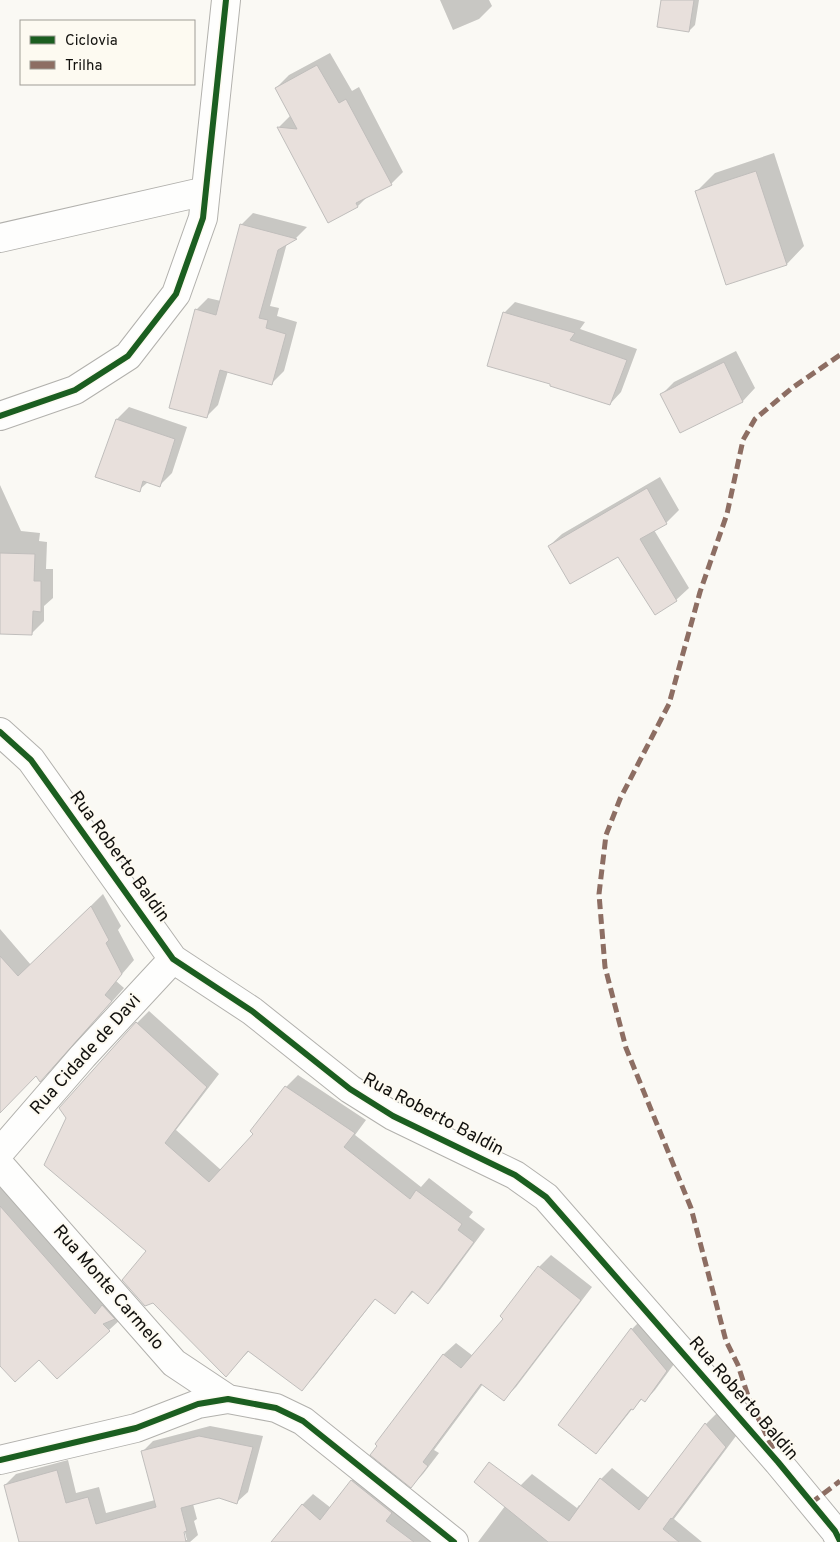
<svg xmlns="http://www.w3.org/2000/svg" width="840" height="1542" font-family="Overpass,sans-serif">
<style>
.shadow{fill:#0003;fill-rule:evenodd}
.building{fill:#e8e0dc;stroke:#c0bebc}
.lines{fill:none;stroke-linecap:round;stroke-linejoin:round}
.minor-casing{stroke:#b2b1ad;stroke-width:30}
.minor{stroke:#fefefd;stroke-width:28}
.quiet{stroke:#8d6e63;stroke-width:5;stroke-dasharray:10 5;stroke-linecap:butt}
.cycleway-casing{stroke:#fdfaf1;stroke-width:9}
.cycleway{stroke:#1b5e20;stroke-width:6}
.labels{text-anchor:middle;dominant-baseline:central;stroke-width:4;stroke-linejoin:round;paint-order:stroke}
.street-label{font-size:18px;fill:#12110e;stroke:#fdfaf1}
</style>
<rect width="100%" height="100%" fill="#faf9f4"/>
<path class="shadow" d="M440 0H489L492 6 479 19 453 30Z
M663 0H699L695 25 689 31Z
M330 53 352 91 359 87 403 172 391 184 368 196 358 206 279 127 291 115 276 88 289 75Z
M774 153 804 246 787 264 697 191 715 173Z
M253 213 307 227 296 238 287 243 270 306 279 308 277 316 297 322 284 371 272 383 228 371 218 405 206 417 196 310 208 298 221 301 241 225Z
M515 302 585 322 580 329 637 349 621 392 610 404 504 313Z
M736 351 755 388 743 401 680 432 662 394 674 382Z
M129 407 187 427 172 473 160 485 148 482 139 490 117 419Z
M660 477 679 510 666 523 654 530 689 588 676 600 618 555 549 546 562 534Z
M0 485 21 531 40 533 39 541 47 542 46 569H53V598L44 606V621L31 634 0 633Z
M103 894 121 926 118 930 134 960 116 981 124 988 53 1068 37 1074 0 1112V929L31 965Z
M149 1011 219 1074 176 1130 221 1170 255 1133 286 1087 298 1075 366 1120 355 1135 421 1187 429 1178 473 1212 469 1217 485 1229 440 1290 428 1302 414 1291 395 1312 376 1298 314 1377 301 1389 249 1351 226 1375 147 1251 137 1023Z
M0 1181 121 1319 109 1330 39 1358 0 1364Z
M551 1255 592 1287 516 1387 504 1399 483 1384 434 1450 439 1453 423 1474 411 1486 377 1444 444 1354 456 1343 473 1356 505 1318 539 1267Z
M642 1319 677 1360 655 1390 645 1401 642 1399 633 1408 606 1442 595 1453 632 1329Z
M717 1413 736 1436 674 1519 702 1542H478L521 1485 532 1474 577 1508 579 1505 581 1506 601 1479 612 1468 649 1498 706 1424Z
M210 1426 263 1436 248 1492 237 1502 219 1496 193 1504 197 1519 194 1521 198 1535 190 1542H20L5 1485 16 1474 68 1460 76 1493 99 1487 106 1513 155 1500 143 1451 153 1441ZM183 1525 187 1540H184Z
M363 1470 438 1542H273L302 1505 313 1494 331 1508 352 1480Z"/>
<path class="building" d="M661 0H694L689 32 657 27Z
M317 65 339 103 346 99 392 185 356 203 358 207 328 223 277 127 297 129 275 88Z
M756 171 787 265 726 285 695 191Z
M240 224 297 239 278 250 259 318 268 320 266 328 286 334 272 385 220 370 207 418 169 408 195 309 216 315Z
M503 312 575 333 570 340 627 360 610 405 550 386V384L487 366Z
M724 362 743 402 680 433 660 394Z
M116 419 175 439 160 487 143 481 140 492 95 477Z
M647 488 667 524 640 539 677 601 655 615 618 557 570 584 548 546Z
M0 553 35 554 34 581H41V612L33 611 32 635 0 634Z
M91 906 109 940 106 943 122 974 105 995 112 1001 40 1082 36 1076 0 1113V956L18 976Z
M136 1022 207 1087 165 1143 209 1182 253 1134 250 1131 285 1086 355 1133 344 1147 410 1199 416 1190 462 1224 458 1230 474 1242 428 1304 412 1291 395 1314 375 1299 302 1391 248 1351 226 1377 153 1303 145 1306 122 1280 146 1251 44 1165 66 1118 59 1108Z
M0 1206 95 1314 102 1305 115 1319 103 1324 110 1331 57 1379 39 1360 15 1382 0 1366Z
M538 1266 581 1300 504 1401 481 1384 423 1462 428 1466 411 1488 370 1455 377 1446 375 1444 443 1354 461 1368 503 1319 500 1316Z
M631 1328 667 1371 645 1402 641 1399 633 1410 631 1409 596 1454 558 1425Z
M705 1423 726 1447 672 1519 671 1518 663 1529 679 1542H548L474 1482 489 1462 569 1521 600 1478 639 1510Z
M199 1436 253 1447 237 1504 219 1498 181 1508 187 1531 184 1532 186 1542H19L4 1485 57 1470 66 1503 88 1497 96 1524 156 1507 141 1451Z
M351 1480 392 1513 386 1521 414 1542H271L302 1504 320 1520Z"/>
<g class="lines">
<defs>
<path id="minor" d="M0 238 206 191
M0 416 75 390 128 356 176 294 203 218 226 0
M0 732 31 760 173 959 252 1011 350 1089 393 1116 515 1175 546 1197 778 1462 835 1531 840 1541
M0 1152 83 1056 173 959
M0 1165 174 1363 228 1399
M0 1460 136 1428 198 1404 228 1399 276 1408 303 1421 454 1542"/>
</defs>
<use href="#minor" class="minor-casing"/>
<use href="#minor" class="minor"/>
<path class="quiet" d="M773 1449 749 1399 738 1365 726 1341 691 1208 626 1048 605 967 599 894 606 835 620 799 669 704 700 592 727 514 743 440 755 419 792 388 840 355
M811 1503 840 1481"/>
<defs>
<path id="cycleway" d="M0 416 75 390 128 356 176 294 203 218 226 0
M0 732 31 760 173 959 252 1011 350 1089 393 1116 515 1175 546 1197 778 1462 835 1531 840 1541
M0 1460 136 1428 198 1404 228 1399 276 1408 303 1421 454 1542"/>
</defs>
<use href="#cycleway" class="cycleway-casing"/>
<use href="#cycleway" class="cycleway"/>
</g>
<g class="labels">
<g class="street-label">
<text transform="translate(119 857) rotate(54)">Rua Roberto Baldin</text>
<text transform="translate(86 1055) rotate(-48)">Rua Cidade de Davi</text>
<text transform="translate(433 1115) rotate(28)">Rua Roberto Baldin</text>
<text transform="translate(108 1288) rotate(49)">Rua Monte Carmelo</text>
<text transform="translate(743 1399) rotate(49)">Rua Roberto Baldin</text>
</g>
</g>
<rect x="20" y="20" width="175" height="65" fill="#fdfaf1" stroke="#9f9d96"/>
<rect x="30" y="36" width="25" height="8" fill="#1b5e20" stroke="#9f9d96"/>
<text x="65" y="45" font-size="15" fill="#12110e">Ciclovia</text>
<rect x="30" y="61" width="25" height="8" fill="#8d6e63" stroke="#9f9d96"/>
<text x="65" y="70" font-size="15" fill="#12110e">Trilha</text>
</svg>
